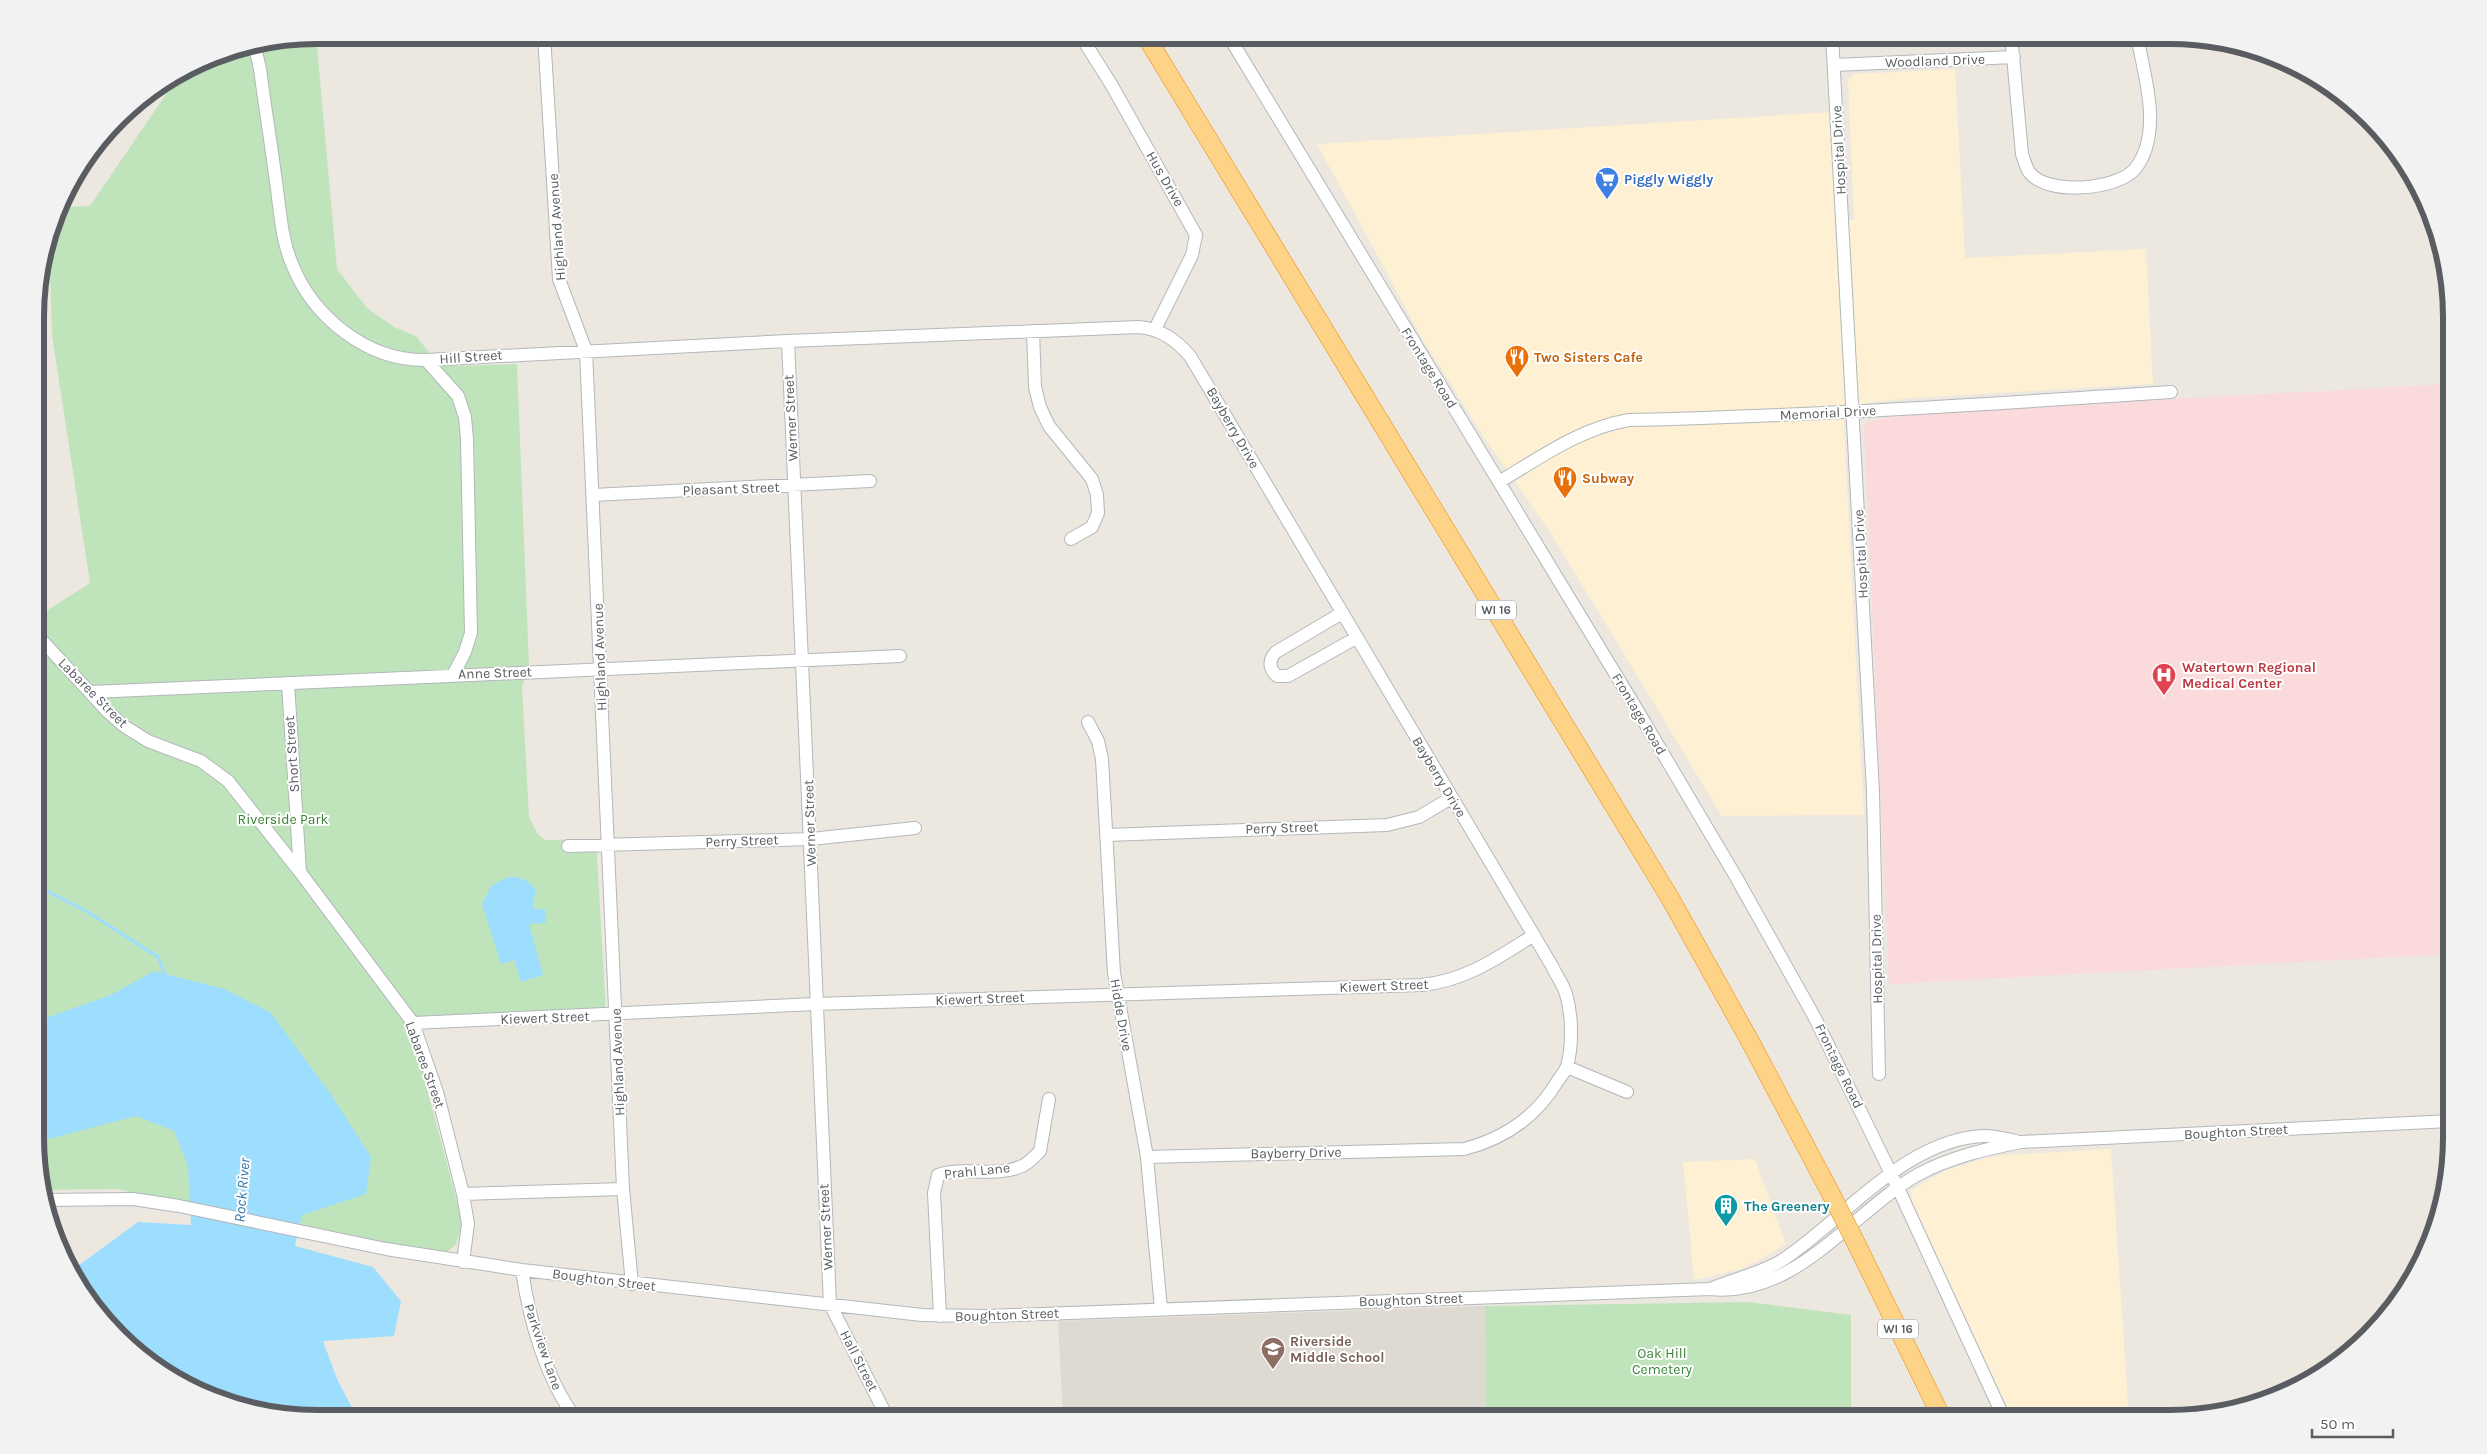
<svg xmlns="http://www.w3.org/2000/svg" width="2487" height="1454" font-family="Karla,sans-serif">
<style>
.commercial{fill:#fdf0d3}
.education{fill:#dedad1}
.medical{fill:#fadada}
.green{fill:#bfe4bc}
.water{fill:#9dddfe}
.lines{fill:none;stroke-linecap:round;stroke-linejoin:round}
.stream{stroke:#9dddfe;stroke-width:3}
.minor-casing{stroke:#b3b7bb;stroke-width:14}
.highway-casing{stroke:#ea8b01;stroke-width:19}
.minor{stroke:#fff;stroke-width:12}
.highway{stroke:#fcd387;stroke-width:18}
.highway-bridge-casing{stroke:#ea8b01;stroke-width:19;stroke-linecap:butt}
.highway-bridge{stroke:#fcd387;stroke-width:18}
.labels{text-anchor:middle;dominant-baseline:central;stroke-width:4;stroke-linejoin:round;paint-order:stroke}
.shield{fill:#fff;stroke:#8b8e90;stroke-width:1}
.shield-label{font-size:12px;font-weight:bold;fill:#595d61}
.street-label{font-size:14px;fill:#595d61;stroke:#fff}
.shop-label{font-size:14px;font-weight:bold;fill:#366cbe;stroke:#fff;text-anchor:start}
.food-label{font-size:14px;font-weight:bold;fill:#c56008;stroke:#fff;text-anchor:start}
.health-label{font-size:14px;font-weight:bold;fill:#be3a42;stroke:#fff;text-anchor:start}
.park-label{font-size:14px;fill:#398435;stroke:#fff}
.culture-label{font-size:14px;font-weight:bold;fill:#0d838f;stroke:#fff;text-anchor:start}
.education-label{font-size:14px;font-weight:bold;fill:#785e54;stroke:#fff;text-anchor:start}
.water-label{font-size:15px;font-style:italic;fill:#3a79a7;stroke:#fff}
.rim{fill:none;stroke:#595d61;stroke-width:6}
</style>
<rect width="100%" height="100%" fill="#ece8e0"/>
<path class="commercial" d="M1955 69 1965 258 2146 249 2153 384 1912 398 1843 406 1864 815 1722 816 1550 532 1485 439 1423 340 1317 144 1831 112 1835 220H1854L1848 80 1855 74Z
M2111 1149 2129 1418H2012L1912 1201 1911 1190 1944 1171 1985 1158 2006 1155Z
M1755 1159 1786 1244 1758 1261 1738 1270 1694 1280 1683 1162Z"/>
<path class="education" d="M1485 1306 1486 1419H1063L1058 1321Z"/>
<path class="medical" d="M2451 384V954L1889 984 1864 426 1868 422 1890 417 1931 412Z"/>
<path class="green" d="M316 35 337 269 367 308 394 327 416 336 432 356 458 366 517 364 529 666 522 687 529 817 537 833 545 840 596 839 606 1013 426 1022 409 1036 417 1051 460 1213 462 1227 455 1246 444 1253 435 1254 117 1189 41 1190 37 1173V617L90 583 52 335 49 241 60 207 90 206 179 75 209 56Z
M1748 1302 1851 1315V1419H1486L1485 1306Z"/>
<path class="water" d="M508 877C520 876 529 881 536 890L533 903 534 909H545L546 923 529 924 543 975 521 982 514 960 501 964 482 904 491 886Z
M154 971 224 989 271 1013 332 1096 371 1157 366 1194 302 1215 295 1246 373 1267 401 1301 394 1336 323 1341 337 1379 358 1419H317L244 1409 176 1381 118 1337 82 1293 71 1271 138 1222 191 1225 188 1166 174 1131 136 1116 37 1142V1021L111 995Z"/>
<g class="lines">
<path class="stream" d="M37 886 86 911 158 957 166 978"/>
<defs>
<path id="minor" d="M544 35 559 279 586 351 623 1189 632 1284
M1080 35 1111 84 1196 235 1192 255 1155 329
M1228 35 1636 708 1736 877 1815 1018 1898 1188 2004 1418
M1832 35 1873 791 1879 1074
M2011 35 2022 154C2024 160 2026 167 2029 172 2047 196 2117 190 2135 169 2139 164 2144 154 2146 148 2157 112 2143 71 2137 35
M255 47 260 69C265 107 271 144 276 182 280 209 281 238 292 264 313 317 367 361 426 360L788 341 1139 327C1161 329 1176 340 1190 356L1552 966C1556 975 1563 984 1566 994 1572 1014 1573 1045 1567 1066 1565 1072 1560 1077 1557 1082 1536 1117 1503 1139 1464 1149L1147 1157
M1834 65 2014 57
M1033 331 1035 387 1040 407 1049 426 1092 479 1097 495 1098 513 1092 527 1071 539
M788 341 830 1304 888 1419
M426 360 458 396 465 417 467 439 471 633 465 652 453 675
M1499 482C1541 457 1581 428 1629 420 1810 416 1991 404 2171 392
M593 495 870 481
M1342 613 1276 652C1268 660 1269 669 1277 676H1288L1356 638
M37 635 107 711 124 726 148 741 201 761 228 781 300 872 413 1023 437 1092 463 1194 468 1224 463 1262
M288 683 300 872
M91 692 900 656
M1088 722 1098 741 1102 759 1114 973 1147 1157 1161 1309
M1107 835 1387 825 1419 817 1451 798
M568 846 811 839 915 828
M413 1023 815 1004 1422 985C1467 980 1497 958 1534 935
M1567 1067 1627 1092
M463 1194 623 1189
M43 1200 133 1199 179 1206 386 1249 522 1270 922 1315 988 1316 1710 1289C1797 1298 1851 1212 1919 1174 1951 1157 1986 1149 2021 1142L2451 1121
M522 1270C529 1320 546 1379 576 1419
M1713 1288C1736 1278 1763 1273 1784 1259 1844 1219 1908 1137 1986 1136 1996 1136 2006 1139 2016 1141
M940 1316 934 1193 938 1175C965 1166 996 1178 1022 1166 1029 1163 1035 1156 1040 1151L1049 1099"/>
<path id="highway" d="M1145 35 1670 898 1751 1043 1831 1194
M1854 1239 1942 1418"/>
</defs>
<use href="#minor" class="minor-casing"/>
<use href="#highway" class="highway-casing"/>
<use href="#minor" class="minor"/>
<use href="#highway" class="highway"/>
<defs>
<path id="highway-bridge" d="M1831 1194 1854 1239"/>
</defs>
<use href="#highway-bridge" class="highway-bridge-casing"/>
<use href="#highway-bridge" class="highway-bridge"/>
</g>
<defs>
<symbol id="supermarket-pin" viewBox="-11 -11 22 30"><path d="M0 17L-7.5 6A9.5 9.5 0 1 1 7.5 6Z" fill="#3f7fe0" stroke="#fff"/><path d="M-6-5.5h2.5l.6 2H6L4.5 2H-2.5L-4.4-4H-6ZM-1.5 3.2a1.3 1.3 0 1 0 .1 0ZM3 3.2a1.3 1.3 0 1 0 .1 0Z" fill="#fff"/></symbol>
<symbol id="restaurant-pin" viewBox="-11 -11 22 30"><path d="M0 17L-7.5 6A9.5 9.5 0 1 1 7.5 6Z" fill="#e8710a" stroke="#fff"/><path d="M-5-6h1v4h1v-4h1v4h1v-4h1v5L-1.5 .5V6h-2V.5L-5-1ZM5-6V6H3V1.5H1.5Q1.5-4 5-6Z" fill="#fff"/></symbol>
<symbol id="hospital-pin" viewBox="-11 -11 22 30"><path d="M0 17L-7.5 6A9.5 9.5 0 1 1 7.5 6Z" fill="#e0444e" stroke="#fff"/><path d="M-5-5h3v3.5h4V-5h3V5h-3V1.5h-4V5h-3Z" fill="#fff"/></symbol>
<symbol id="building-pin" viewBox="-11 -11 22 30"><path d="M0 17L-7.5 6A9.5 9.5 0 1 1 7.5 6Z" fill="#0f9aa8" stroke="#fff"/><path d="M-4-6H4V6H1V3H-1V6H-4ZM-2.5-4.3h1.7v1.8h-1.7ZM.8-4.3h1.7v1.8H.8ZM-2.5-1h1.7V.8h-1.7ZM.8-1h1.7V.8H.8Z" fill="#fff"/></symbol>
<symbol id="school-pin" viewBox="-11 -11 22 30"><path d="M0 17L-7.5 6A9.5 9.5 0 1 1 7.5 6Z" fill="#8d6e63" stroke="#fff"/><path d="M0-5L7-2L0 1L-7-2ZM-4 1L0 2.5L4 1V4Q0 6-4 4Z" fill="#fff"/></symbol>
</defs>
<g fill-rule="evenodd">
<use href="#supermarket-pin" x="1593" y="165" width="28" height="38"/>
<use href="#restaurant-pin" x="1503" y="343" width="28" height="38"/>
<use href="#restaurant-pin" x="1551" y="464" width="28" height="38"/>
<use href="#hospital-pin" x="2150" y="661" width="28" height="38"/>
<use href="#building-pin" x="1712" y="1192" width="28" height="38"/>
<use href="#school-pin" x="1259" y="1335" width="28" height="38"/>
</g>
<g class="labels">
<g class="shield">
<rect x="1476" y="600.5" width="40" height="19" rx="4"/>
<rect x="1878" y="1319.5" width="40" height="19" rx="4"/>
</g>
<g class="shield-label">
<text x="1496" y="610">WI 16</text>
<text x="1898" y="1329">WI 16</text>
</g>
<g class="street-label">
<text transform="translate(1935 61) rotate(-2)">Woodland Drive</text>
<text transform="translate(1839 150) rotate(-93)">Hospital Drive</text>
<text transform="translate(1165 179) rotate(60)">Hus Drive</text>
<text transform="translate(557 227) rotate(-94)">Highland Avenue</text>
<text transform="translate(471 357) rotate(-4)">Hill Street</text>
<text transform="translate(1429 368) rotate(58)">Frontage Road</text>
<text transform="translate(1828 413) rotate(-3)">Memorial Drive</text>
<text transform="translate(791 418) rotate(-93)">Werner Street</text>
<text transform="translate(1233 428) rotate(60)">Bayberry Drive</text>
<text transform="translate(731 489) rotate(-2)">Pleasant Street</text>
<text transform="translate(1861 554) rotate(-93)">Hospital Drive</text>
<text transform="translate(600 657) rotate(-92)">Highland Avenue</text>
<text transform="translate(495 673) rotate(-2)">Anne Street</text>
<text transform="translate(93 693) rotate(45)">Labaree Street</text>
<text transform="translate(1639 714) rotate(59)">Frontage Road</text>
<text transform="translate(292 754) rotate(-94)">Short Street</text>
<text transform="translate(1439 777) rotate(59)">Bayberry Drive</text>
<text transform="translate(810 823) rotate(-92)">Werner Street</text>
<text transform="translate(1282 828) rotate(-2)">Perry Street</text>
<text transform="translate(742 841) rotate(-2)">Perry Street</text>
<text transform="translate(1877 959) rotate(-91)">Hospital Drive</text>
<text transform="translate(1384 986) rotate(-2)">Kiewert Street</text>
<text transform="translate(980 999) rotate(-2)">Kiewert Street</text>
<text transform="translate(1121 1015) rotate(80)">Hidde Drive</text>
<text transform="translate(545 1018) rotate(-2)">Kiewert Street</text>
<text transform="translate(618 1062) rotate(-92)">Highland Avenue</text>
<text transform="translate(425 1065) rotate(70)">Labaree Street</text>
<text transform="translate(1839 1066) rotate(64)">Frontage Road</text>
<text transform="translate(2236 1132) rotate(-3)">Boughton Street</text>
<text transform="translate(1296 1153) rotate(-1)">Bayberry Drive</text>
<text transform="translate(977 1171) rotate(-6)">Prahl Lane</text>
<text transform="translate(826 1227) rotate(-93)">Werner Street</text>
<text transform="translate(604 1280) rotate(7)">Boughton Street</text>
<text transform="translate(1411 1300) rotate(-2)">Boughton Street</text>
<text transform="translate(1007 1315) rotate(-2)">Boughton Street</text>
<text transform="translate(543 1347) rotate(71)">Parkview Lane</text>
<text transform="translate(859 1361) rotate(63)">Hall Street</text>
</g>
<g class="shop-label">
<text x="1624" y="179">Piggly Wiggly</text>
</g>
<g class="food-label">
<text x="1534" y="357">Two Sisters Cafe</text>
<text x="1582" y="478">Subway</text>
</g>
<g class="health-label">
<text x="2182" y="667">Watertown Regional<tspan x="2182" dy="16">Medical Center</tspan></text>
</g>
<g class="park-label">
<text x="283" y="819">Riverside Park</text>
<text x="1662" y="1353">Oak Hill<tspan x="1662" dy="16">Cemetery</tspan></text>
</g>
<g class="culture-label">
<text x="1744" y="1206">The Greenery</text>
</g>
<g class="education-label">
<text x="1290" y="1341">Riverside<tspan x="1290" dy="16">Middle School</tspan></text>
</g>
<g class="water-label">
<text transform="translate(242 1190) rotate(-85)">Rock River</text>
</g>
</g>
<path d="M0 0H2487V1454H0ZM317 44H2170A273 273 0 0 1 2443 317V1137A273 273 0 0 1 2170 1410H317A273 273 0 0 1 44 1137V317A273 273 0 0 1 317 44Z" fill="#f2f2f2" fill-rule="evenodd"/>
<path class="rim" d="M317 44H2170A273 273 0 0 1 2443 317V1137A273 273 0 0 1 2170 1410H317A273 273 0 0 1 44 1137V317A273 273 0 0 1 317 44Z"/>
<path d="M2312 1429v8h81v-8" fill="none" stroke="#595d61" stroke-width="2.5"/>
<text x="2320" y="1429" font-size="15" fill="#595d61" stroke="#ffffff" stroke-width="4" paint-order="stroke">50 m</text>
</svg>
